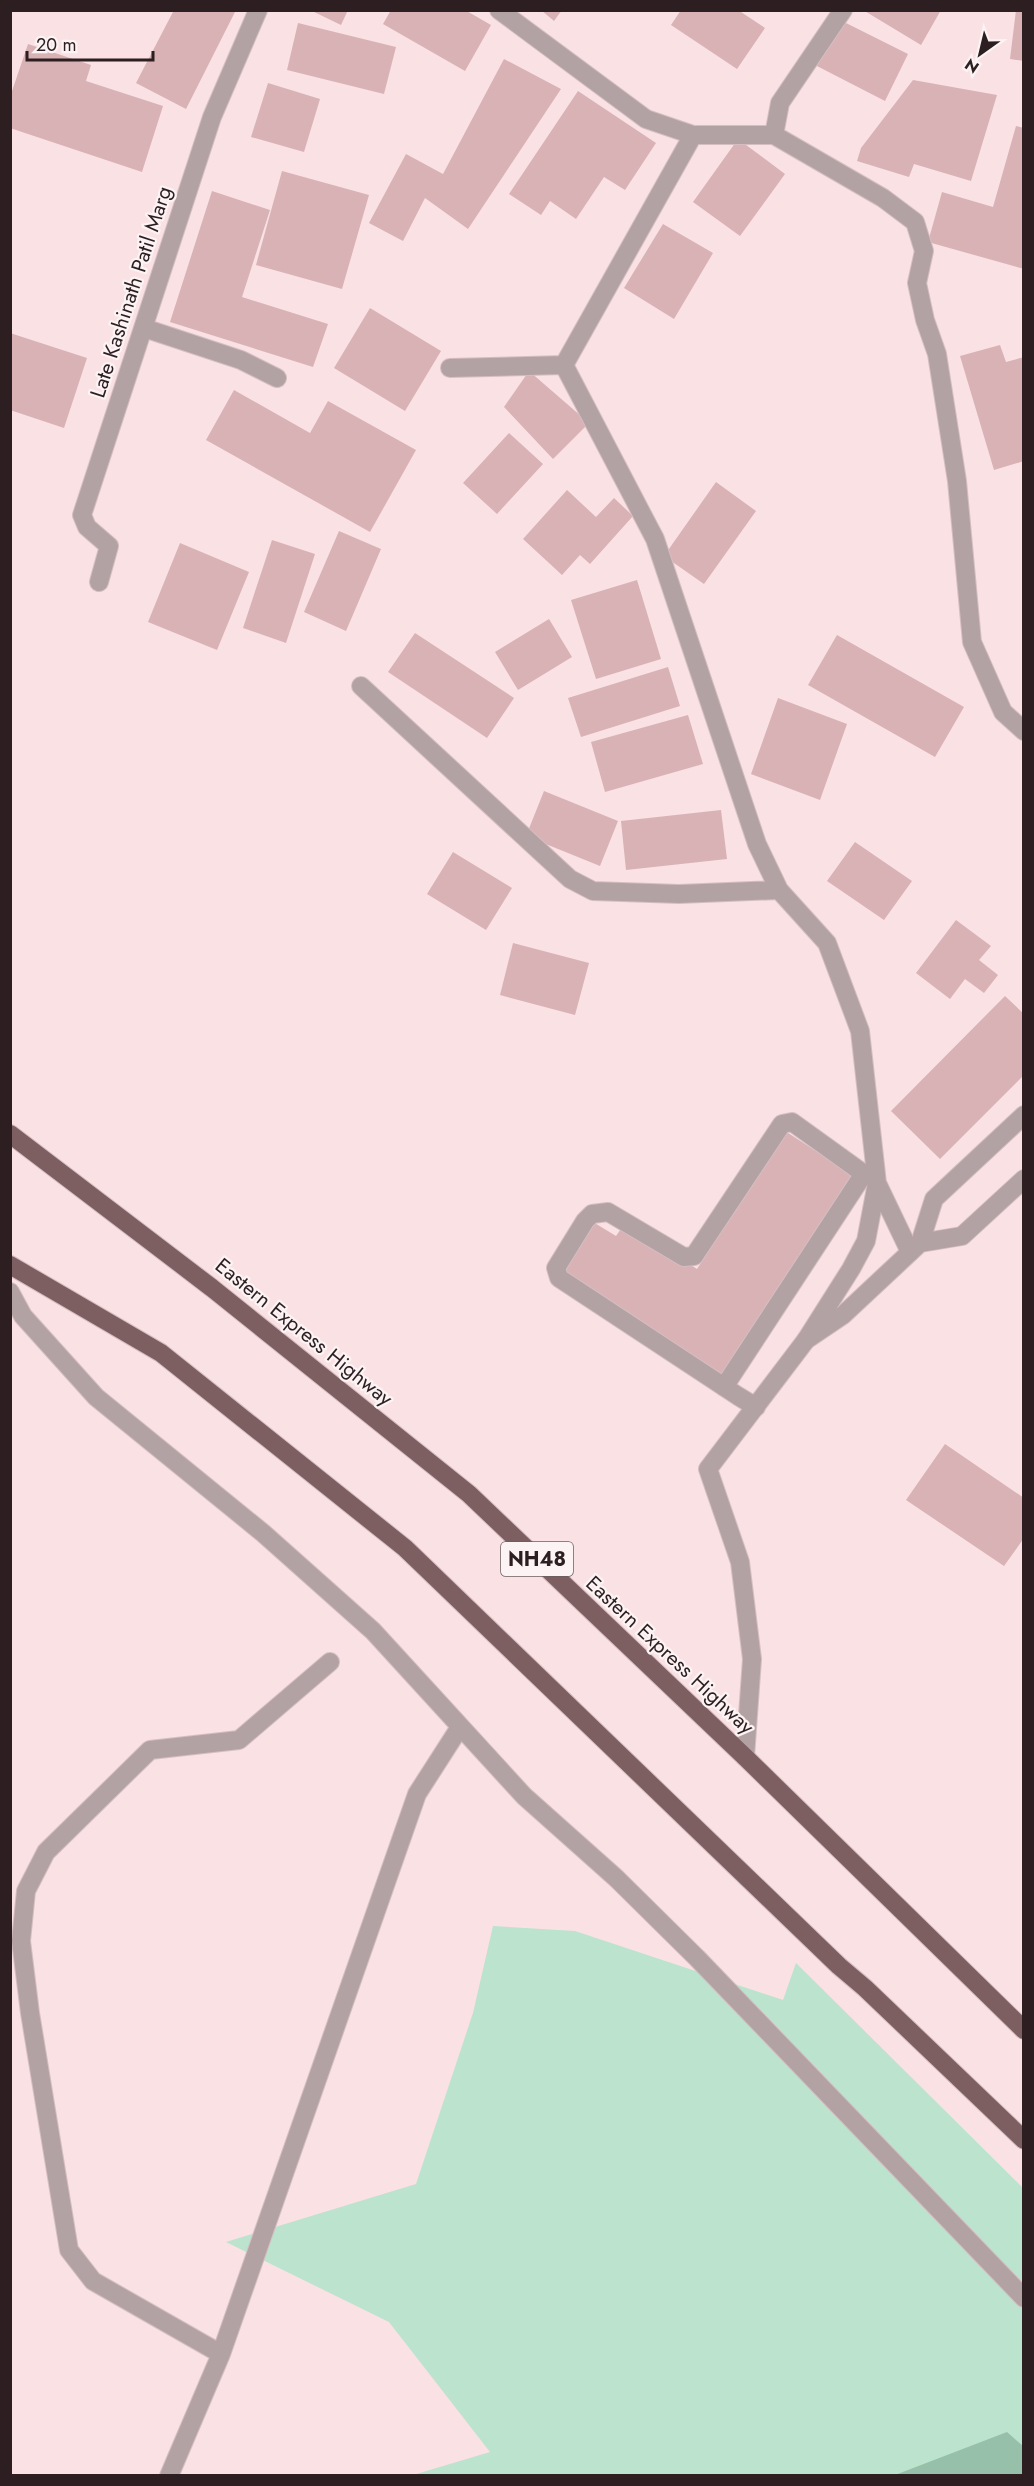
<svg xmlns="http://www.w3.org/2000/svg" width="1034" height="2486" font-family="Jost,sans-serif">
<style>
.green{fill:#bbe3cd}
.water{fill:#96c0a9}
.building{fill:#d9b2b6}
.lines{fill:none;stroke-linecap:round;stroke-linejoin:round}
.minor-casing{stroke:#d5bec1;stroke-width:20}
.tertiary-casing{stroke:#d5bec1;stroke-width:20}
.trunk-casing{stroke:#d5bec1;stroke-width:20}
.minor{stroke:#b3a2a4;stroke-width:18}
.tertiary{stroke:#b3a2a4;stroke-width:18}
.trunk{stroke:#7d5e61;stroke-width:18}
.labels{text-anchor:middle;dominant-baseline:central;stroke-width:4.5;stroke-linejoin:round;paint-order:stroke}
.shield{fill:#fbf3f4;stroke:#6b5f60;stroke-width:1.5}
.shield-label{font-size:20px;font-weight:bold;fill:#2d1f21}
.street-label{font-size:21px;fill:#2d1f21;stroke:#fbf3f4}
</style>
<rect width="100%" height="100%" fill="#fae1e4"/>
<path class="green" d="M493 1926 575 1931 783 2000 796 1963 1023 2188V2475H413L490 2452 389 2322 226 2242 416 2184 473 2013Z"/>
<path class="water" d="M1007 2432 1023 2446V2475H895Z"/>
<path class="building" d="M174 10H236L186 109 136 83Z
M310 10H348L341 25Z
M391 10H465L491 25 465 71 383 24Z
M541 10H562L554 21Z
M681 10H738L765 28 737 69 671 25Z
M863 10H941L921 45Z
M1016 10H1024V61L1010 59Z
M838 19 908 54 885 101 815 65Z
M298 23 396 47 384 94 287 70Z
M28 44 91 65 86 81 163 106 142 172 10 128V97Z
M504 59 561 89 468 229 425 198 403 241 369 223 406 154 443 174Z
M913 80 997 95 971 181 914 164 909 177 857 161 861 148Z
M268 83 320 99 304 152 251 137Z
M578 91 656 143 625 190 604 177 576 219 550 201 541 215 509 194Z
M1016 126 1024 128V269L928 242 942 192 993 207Z
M738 139 785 174 740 236 693 202Z
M282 171 369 195 342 289 256 265Z
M212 191 270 210 242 297 328 324 313 367 170 322Z
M663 224 713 253 674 319 624 288Z
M370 308 441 351 405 411 334 368Z
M10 333 87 358 64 428 10 410Z
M1000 345 1006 362 1024 357V461L994 470 960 356Z
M529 371 589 423 553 459 504 407Z
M234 390 310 433 328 401 416 450 370 532 206 440Z
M509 433 543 464 497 514 463 483Z
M716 482 756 511 704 584 664 556Z
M567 490 596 517 614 498 633 516 590 564 580 555 562 575 523 539Z
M339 531 381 549 346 631 304 612Z
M272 540 315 554 286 643 243 628Z
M180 543 249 572 217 650 148 622Z
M637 580 661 659 596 679 571 600Z
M549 619 572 657 518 690 495 652Z
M415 633 514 698 487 738 388 672Z
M837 635 964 707 935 757 808 685Z
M668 667 680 706 581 737 568 698Z
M778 698 847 724 820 800 751 774Z
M688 715 703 764 605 792 591 742Z
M544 791 618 821 600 866 526 836Z
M721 810 727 859 626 870 621 821Z
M855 842 912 881 884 920 827 881Z
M453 852 512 888 486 930 427 894Z
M956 920 991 946 979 960 998 975 984 993 965 979 950 999 916 973Z
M513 943 589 963 575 1015 500 995Z
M1005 996 1024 1014V1075L940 1159 891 1111Z
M785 1131 853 1175 724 1377 561 1272 593 1222 616 1236 625 1223 697 1269Z
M945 1444 1024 1498V1538L1004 1566 906 1500Z"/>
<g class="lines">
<defs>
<path id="minor" d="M499 10 646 119 693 135H774L883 198 915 222 924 251 917 283 925 320 937 354 957 481 972 642 1003 712 1024 731
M774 135 780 103 843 10
M144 328 241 360 277 378
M564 365 655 539 757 844 779 890 827 943 860 1031 877 1183 866 1241 851 1269 806 1340
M564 365 693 135
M450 368 564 365
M99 582 109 546 87 527 82 515 212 117 258 10
M361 686 570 879 593 891 679 894 779 890
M877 1183 910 1252
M724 1387 861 1178 860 1171 792 1122 782 1124 694 1256 684 1257 608 1212 592 1214 585 1221 556 1268 559 1278 738 1396 756 1407
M221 2354 417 1794 460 1727
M169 2476 221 2354 93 2281 69 2250 30 2013 21 1941 26 1891 46 1852 150 1750 239 1740 330 1662"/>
<path id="tertiary" d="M1024 1115 934 1199 920 1243 962 1236 1024 1179
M10 1292 23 1316 96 1397 263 1533 373 1631 524 1796 616 1878 697 1958 1024 2298
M745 1757 752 1659 740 1562 708 1469 806 1340 843 1315 920 1243"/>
<path id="trunk" d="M10 1134 212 1288 469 1494 745 1757 1024 2030
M10 1265 161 1353 405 1548 839 1966 865 1988 1024 2140"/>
</defs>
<use href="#minor" class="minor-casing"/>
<use href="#tertiary" class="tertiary-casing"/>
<use href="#trunk" class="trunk-casing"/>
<use href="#minor" class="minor"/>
<use href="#tertiary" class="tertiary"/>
<use href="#trunk" class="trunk"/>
</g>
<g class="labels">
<rect class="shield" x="501" y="1542" width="72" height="34" rx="4.5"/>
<g class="shield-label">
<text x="537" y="1559">NH48</text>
</g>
<g class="street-label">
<text transform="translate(131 292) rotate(-72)">Late Kashinath Patil Marg</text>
<text transform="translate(304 1332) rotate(39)">Eastern Express Highway</text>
<text transform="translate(670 1655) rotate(43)">Eastern Express Highway</text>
</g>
</g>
<rect width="1034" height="2486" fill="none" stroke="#2d1f21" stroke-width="24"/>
<g transform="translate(980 54) rotate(214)" stroke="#fbf3f4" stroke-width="4.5" paint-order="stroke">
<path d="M0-4.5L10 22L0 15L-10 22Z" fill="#2d1f21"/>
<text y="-9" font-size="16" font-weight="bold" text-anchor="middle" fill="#2d1f21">N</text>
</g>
<path d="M27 51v9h126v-9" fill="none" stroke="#2d1f21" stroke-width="3"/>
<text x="36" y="51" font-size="18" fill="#2d1f21" stroke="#fbf3f4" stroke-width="4.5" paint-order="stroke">20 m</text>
</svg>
